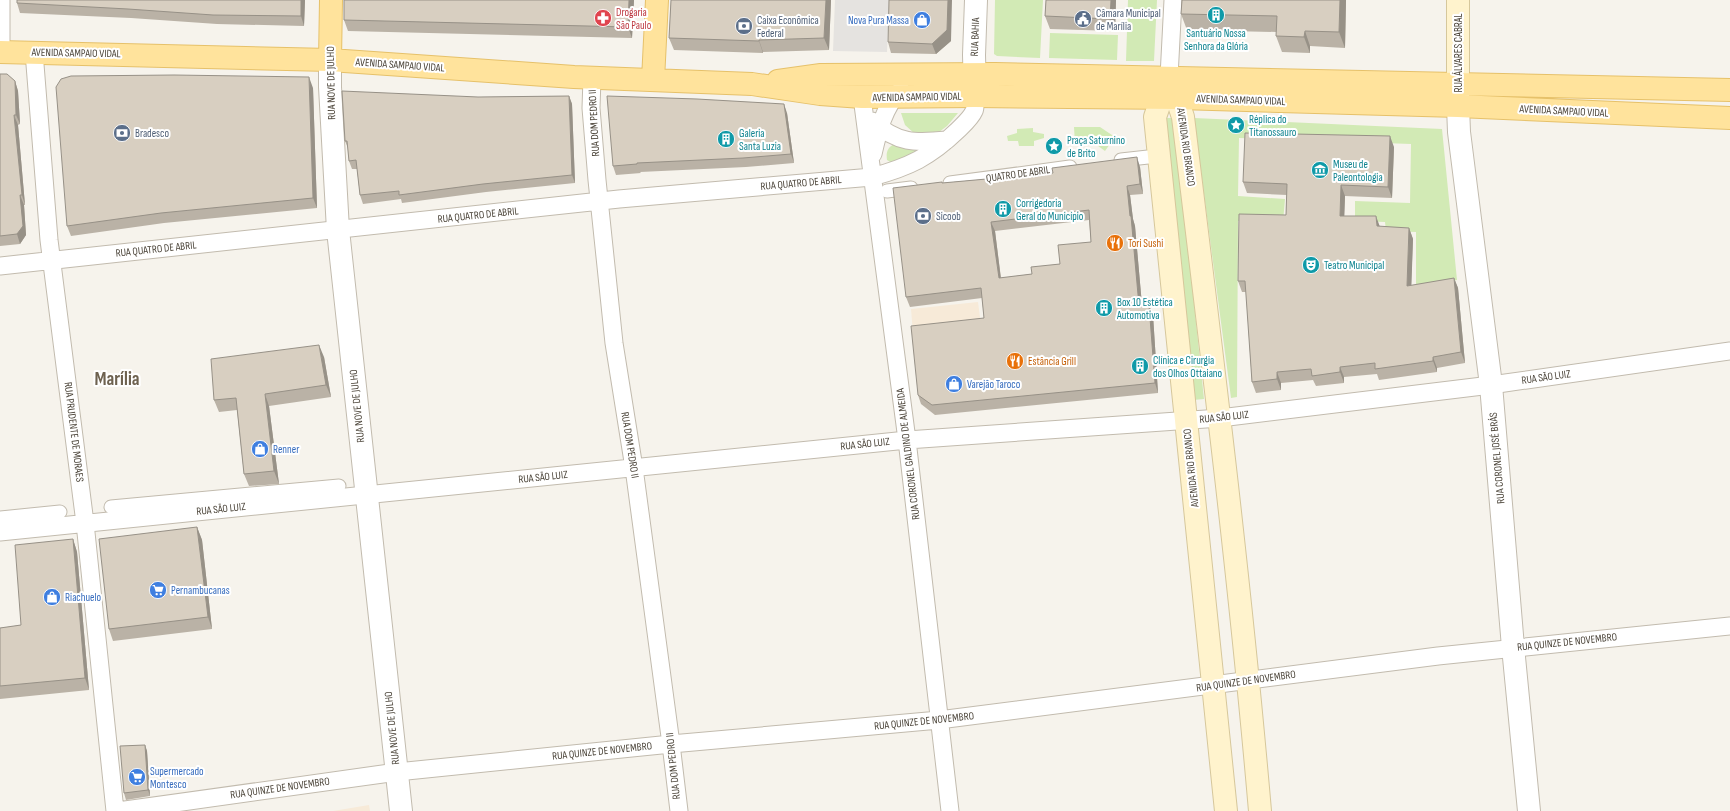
<svg xmlns="http://www.w3.org/2000/svg" width="1730" height="811" font-family="'Sofia Sans Condensed',sans-serif">
<style>
.commercial{fill:#f7ead8}
.green{fill:#d2eab5}
.parking{fill:#e5e3e0}
.lines{fill:none;stroke-linecap:round;stroke-linejoin:round}
.pedestrian-casing{stroke:#c2bbae;stroke-width:15}
.minor-casing{stroke:#c2bbae;stroke-width:19}
.tertiary-casing{stroke:#c2bbae;stroke-width:24}
.secondary-casing{stroke:#d6c79b;stroke-width:24}
.primary-casing{stroke:#e6c16a;stroke-width:24}
.pedestrian{stroke:#fff;stroke-width:13}
.minor{stroke:#fff;stroke-width:17}
.tertiary{stroke:#fff;stroke-width:22}
.secondary{stroke:#fff3cd;stroke-width:22}
.primary{stroke:#ffe39c;stroke-width:22}
.wall{fill:#bab2a6;fill-rule:evenodd}
.shaded-wall{fill:#979187}
.building{fill:#d8cfc1;stroke:#979187;fill-rule:evenodd}
.labels{text-anchor:middle;dominant-baseline:central;stroke-width:4;stroke-linejoin:round;paint-order:stroke}
.health-label{font-size:11px;fill:#be3a42;stroke:#fff;text-anchor:start}
.service-label{font-size:11px;fill:#4e5e75;stroke:#fff;text-anchor:start}
.shop-label{font-size:11px;fill:#366cbe;stroke:#fff;text-anchor:start}
.culture-label{font-size:11px;fill:#0d838f;stroke:#fff;text-anchor:start}
.street-label{font-size:11px;fill:#4b4439;stroke:#fff}
.food-label{font-size:11px;fill:#c56008;stroke:#fff;text-anchor:start}
.town-label{font-size:19px;font-weight:bold;fill:#6e6250;stroke:#fff}
</style>
<rect width="100%" height="100%" fill="#f6f3ec"/>
<path class="commercial" d="M978 302 981 325 913 333 911 309Z
M369 805 370 811H333Z"/>
<path class="green" d="M995 0H1043L1040 58 997 56 994 54Z
M1128 0H1157L1154 61H1126Z
M1050 33 1118 35 1117 60 1049 58Z
M901 113H958L947 126 935 135 915 134 905 125Z
M1164 118H1175L1204 399 1193 400Z
M1194 118 1442 129 1457 280 1432 285 1416 299V232L1386 231 1385 222 1355 221V201L1410 203 1411 144 1239 138 1238 196 1285 199 1283 222 1238 221 1237 397 1231 398Z
M1074 127H1100L1115 137 1105 151 1094 143 1075 144Z
M1033 128V132L1044 134V138L1034 141V146H1019L1018 141H1008L1007 136 1017 133V129Z
M894 144 927 148 892 163 887 160C886 153 887 148 894 144Z"/>
<path class="parking" d="M835 0H889L887 52 833 51Z"/>
<g class="lines">
<defs>
<path id="pedestrian" d="M1121 160 1148 157
M950 183 1070 167
M887 191 911 188
M111 507 339 486
M0 518 60 512"/>
<path id="minor" d="M1 52V0
M34 52 49 240 85 523 115 811
M1169 77 1173 0
M592 78 591 108 597 180 614 343 634 468 671 744 679 811
M862 97 907 440 950 811
M872 121C898 144 915 143 947 140
M873 154C878 132 884 106 901 90
M0 266 619 199 872 177C909 167 930 157 958 130 963 125 971 118 974 111 976 107 975 100 975 96
M0 532 907 440 1220 418 1491 385 1730 351
M118 811 397 772 671 744 939 720 1438 656 1730 626"/>
<path id="tertiary" d="M330 60V87L338 230 401 811
M975 93 974 55 976 0
M1458 106 1459 132 1491 385 1513 647 1529 811"/>
<path id="secondary" d="M1171 81 1183 117C1211 348 1240 579 1260 811
M1167 82 1155 117 1226 811
M1458 103V0"/>
<path id="primary" d="M0 52 330 60 574 77 752 84 820 94 862 97 975 96 1178 98 1458 106 1730 118
M330 60 331 0
M653 80 657 0
M778 81 821 75 995 74 1730 90"/>
</defs>
<use href="#pedestrian" class="pedestrian-casing"/>
<use href="#minor" class="minor-casing"/>
<use href="#tertiary" class="tertiary-casing"/>
<use href="#secondary" class="secondary-casing"/>
<use href="#primary" class="primary-casing"/>
<use href="#pedestrian" class="pedestrian"/>
<use href="#minor" class="minor"/>
<use href="#tertiary" class="tertiary"/>
<use href="#secondary" class="secondary"/>
<use href="#primary" class="primary"/>
</g>
<path class="wall" d="M17 0H305L304 26 217 24 131 18 20 13 17 3Z
M634 0 632 38 348 31 344 20Z
M671 0H831L829 50 763 52V53L674 50 669 38Z
M1046 0H1116L1115 31 1050 29 1045 16Z
M1182 0H1346L1345 48 1310 46V53L1282 52 1276 36 1277 32 1187 30 1181 14Z
M951 41 936 54 891 53 888 42Z
M0 74 15 81 18 91 20 124 18 125 25 205H24L26 235 20 244 0 246Z
M313 88 317 208 164 223 71 236 67 226Z
M569 96 572 104 575 183 486 192 402 203 401 199 363 204 360 195 357 169H352L349 161 348 148 345 141 478 97Z
M787 113 794 163 746 167 640 172 641 173 616 175 613 166Z
M1394 147 1392 198 1345 196 1344 216 1379 227 1409 228 1413 239 1411 286 1454 278 1458 288 1465 363 1437 368V372L1379 380 1377 374 1344 377V383L1316 386 1313 380 1281 383V390L1256 393 1252 382 1246 292H1242L1238 281 1286 215 1287 195 1247 193 1243 182Z
M1140 167 1143 194 1130 195 1133 219 1135 226 1142 306 1153 315 1158 393 935 415 921 404 918 395 984 318 982 298 910 307 906 297 942 182V183L1053 173ZM1089 220 1091 242 1060 264 1032 274 1001 278 995 231Z
M324 357 331 397 269 406 279 484 249 486 244 474 237 410 219 412 214 400Z
M197 527 202 540 212 629 113 641 109 629Z
M73 539 77 552 89 690 0 699V628L21 625Z
M145 745 147 751 150 796 126 800 124 793Z"/>
<path class="shaded-wall" d="M301 0H305L304 26 301 16Z
M629 0H634L632 38 628 27Z
M826 0H831L829 50 824 38Z
M948 0H952L951 41 936 54 932 44Z
M1111 0H1116L1115 31 1110 19Z
M1340 0H1346L1345 48 1339 32Z
M1305 31 1310 46V53L1304 37Z
M759 40 763 52V53L759 41Z
M309 77 313 88 317 208 313 198Z
M15 81 18 91 20 124 16 115Z
M569 96 572 104 575 183 572 175Z
M784 104 787 113 794 163 791 154Z
M14 115 18 125 25 205 22 195Z
M1390 136 1394 147 1392 198 1388 187Z
M1137 157 1140 167 1143 194 1140 184Z
M1341 185 1345 196 1344 226 1340 216Z
M1127 186 1130 195 1133 219 1135 226 1143 316 1139 306Z
M20 195 24 205 26 235 20 244 17 234Z
M1376 216 1380 227 1377 226Z
M991 222 995 231 1002 288 999 278Z
M1409 228 1413 239 1411 297 1407 286Z
M1454 278 1458 288 1465 363 1461 352Z
M1149 305 1153 315 1158 393 1155 383Z
M319 345 324 357 331 397 326 385Z
M1433 357 1437 368V372L1433 361Z
M1340 367 1344 377V383L1340 372Z
M1277 372 1281 383V390L1277 379Z
M265 394 269 406 279 484 274 471Z
M197 527 202 540 212 629 208 617Z
M73 539 77 552 89 690 85 678Z
M145 745 147 751 150 796 148 790Z"/>
<path class="building" d="M17 0H301V16L213 15 128 9 17 3Z
M344 0H629L628 27 344 20Z
M671 0H826L824 38 759 40V41L669 38Z
M889 0H948L947 30 932 44 888 42Z
M1046 0H1111L1110 19 1045 16Z
M1182 0H1340L1339 32 1305 31 1304 37 1276 36 1277 16 1181 14Z
M0 74H7L15 81 16 115H14L22 195H20L23 226 17 234 0 236Z
M174 75 309 77 313 198 161 213 67 226 56 87 61 79 71 76Z
M342 91 478 97 569 96 572 175 483 184 399 195V191L360 195 356 160 349 161 347 141H345Z
M607 96 697 99 784 104 791 154 743 158 637 163V164L613 166Z
M1245 133 1390 136 1388 187 1341 185 1340 216H1376L1377 226 1409 228 1407 286 1454 278 1461 352 1433 357V361L1375 369V363L1340 367V372L1312 376 1311 369 1277 372V379L1252 382 1245 281H1238L1239 214 1286 215 1287 184 1243 182Z
M1137 157 1140 184 1127 186 1130 216H1131L1139 306 1149 305 1155 383 932 405 918 395 911 326 984 318 981 288 906 297 893 188 942 182V183L1053 173 1052 168ZM1089 210 1091 242 1058 245 1060 264 1031 267 1032 274 999 278 991 222Z
M319 345 326 385 265 394 274 471 244 474 236 398 214 400 211 359Z
M197 527 208 617 109 629 99 539Z
M73 539 85 678 0 686V628L21 625 15 545Z
M145 745 148 790 124 793 120 746Z"/>
<defs>
<symbol id="building-disc" viewBox="-11 -11 22 22"><circle r="9.5" fill="#0f9aa8" stroke="#fff"/><path d="M-4-6H4V6H1V3H-1V6H-4ZM-2.5-4.3h1.7v1.8h-1.7ZM.8-4.3h1.7v1.8H.8ZM-2.5-1h1.7V.8h-1.7ZM.8-1h1.7V.8H.8Z" fill="#fff"/></symbol>
<symbol id="pharmacy-disc" viewBox="-11 -11 22 22"><circle r="9.5" fill="#e0444e" stroke="#fff"/><path d="M-2-6h4v4h4v4h-4v4h-4v-4h-4v-4h4Z" fill="#fff"/></symbol>
<symbol id="civic-disc" viewBox="-11 -11 22 22"><circle r="9.5" fill="#5c6f8a" stroke="#fff"/><path d="M-.6-6.5H3V-4.5H.6V-3L4-1V1h2V6H-6V1h2V-1L-.6-3ZM-1.2 2.5V6h2.4V2.5Z" fill="#fff"/></symbol>
<symbol id="shop-disc" viewBox="-11 -11 22 22"><circle r="9.5" fill="#3f7fe0" stroke="#fff"/><path d="M-5-2.5h2.3a2.7 3.5 0 0 1 5.4 0H5L5.5 6h-11ZM-1.5-2.5h3a1.5 2.3 0 0 0-3 0Z" fill="#fff"/></symbol>
<symbol id="bank-disc" viewBox="-11 -11 22 22"><circle r="9.5" fill="#5c6f8a" stroke="#fff"/><path d="M-6-4H6V4H-6ZM0-2.3a2.3 2.3 0 1 0 0 4.6a2.3 2.3 0 1 0 0-4.6Z" fill="#fff"/></symbol>
<symbol id="sight-disc" viewBox="-11 -11 22 22"><circle r="9.5" fill="#0f9aa8" stroke="#fff"/><path d="M0-6L1.8-2.2L6-1.7L2.9 1.2L3.7 5.4L0 3.3L-3.7 5.4L-2.9 1.2L-6-1.7L-1.8-2.2Z" fill="#fff"/></symbol>
<symbol id="museum-disc" viewBox="-11 -11 22 22"><circle r="9.5" fill="#0f9aa8" stroke="#fff"/><path d="M0-6L6-3V-2H-6V-3ZM-5-1h2V3h-2ZM-1-1h2V3h-2ZM3-1h2V3H3ZM-6 4H6V6H-6Z" fill="#fff"/></symbol>
<symbol id="restaurant-disc" viewBox="-11 -11 22 22"><circle r="9.5" fill="#e8710a" stroke="#fff"/><path d="M-5-6h1v4h1v-4h1v4h1v-4h1v5L-1.5 .5V6h-2V.5L-5-1ZM5-6V6H3V1.5H1.5Q1.5-4 5-6Z" fill="#fff"/></symbol>
<symbol id="theatre-disc" viewBox="-11 -11 22 22"><circle r="9.5" fill="#0f9aa8" stroke="#fff"/><path d="M-5-5.5Q0-4 5-5.5V0Q5 5 0 6Q-5 5-5 0ZM-3.3-2.5H-1v1.5H-3.3ZM1-2.5H3.3v1.5H1ZM-2.8 1Q0 5.5 2.8 1Z" fill="#fff"/></symbol>
<symbol id="supermarket-disc" viewBox="-11 -11 22 22"><circle r="9.5" fill="#3f7fe0" stroke="#fff"/><path d="M-6-5.5h2.5l.6 2H6L4.5 2H-2.5L-4.4-4H-6ZM-1.5 3.2a1.3 1.3 0 1 0 .1 0ZM3 3.2a1.3 1.3 0 1 0 .1 0Z" fill="#fff"/></symbol>
</defs>
<g fill-rule="evenodd">
<use href="#building-disc" x="1206" y="5" width="20" height="20"/>
<use href="#pharmacy-disc" x="593" y="8" width="20" height="20"/>
<use href="#civic-disc" x="1073" y="9" width="20" height="20"/>
<use href="#shop-disc" x="912" y="10" width="20" height="20"/>
<use href="#bank-disc" x="734" y="16" width="20" height="20"/>
<use href="#sight-disc" x="1226" y="115" width="20" height="20"/>
<use href="#bank-disc" x="112" y="123" width="20" height="20"/>
<use href="#building-disc" x="716" y="129" width="20" height="20"/>
<use href="#sight-disc" x="1044" y="136" width="20" height="20"/>
<use href="#museum-disc" x="1310" y="160" width="20" height="20"/>
<use href="#building-disc" x="993" y="199" width="20" height="20"/>
<use href="#bank-disc" x="913" y="206" width="20" height="20"/>
<use href="#restaurant-disc" x="1105" y="233" width="20" height="20"/>
<use href="#theatre-disc" x="1301" y="255" width="20" height="20"/>
<use href="#building-disc" x="1094" y="298" width="20" height="20"/>
<use href="#restaurant-disc" x="1005" y="351" width="20" height="20"/>
<use href="#building-disc" x="1130" y="356" width="20" height="20"/>
<use href="#shop-disc" x="944" y="374" width="20" height="20"/>
<use href="#shop-disc" x="250" y="439" width="20" height="20"/>
<use href="#supermarket-disc" x="148" y="580" width="20" height="20"/>
<use href="#shop-disc" x="42" y="587" width="20" height="20"/>
<use href="#supermarket-disc" x="127" y="767" width="20" height="20"/>
</g>
<g class="labels">
<g class="health-label">
<text x="616" y="12">Drogaria<tspan x="616" dy="13">São Paulo</tspan></text>
</g>
<g class="service-label">
<text x="1096" y="13">Câmara Municipal<tspan x="1096" dy="13">de Marília</tspan></text>
<text x="757" y="20">Caixa Econômica<tspan x="757" dy="13">Federal</tspan></text>
<text x="135" y="133">Bradesco</text>
<text x="936" y="216">Sicoob</text>
</g>
<g class="shop-label">
<text x="909" y="20" text-anchor="end">Nova Pura Massa</text>
<text x="967" y="384">Varejão Taroco</text>
<text x="273" y="449">Renner</text>
<text x="171" y="590">Pernambucanas</text>
<text x="65" y="597">Riachuelo</text>
<text x="150" y="771">Supermercado<tspan x="150" dy="13">Montesco</tspan></text>
</g>
<g class="culture-label">
<text x="1216" y="33" text-anchor="middle">Santuário Nossa<tspan x="1216" dy="13">Senhora da Glória</tspan></text>
<text x="1249" y="119">Réplica do<tspan x="1249" dy="13">Titanossauro</tspan></text>
<text x="739" y="133">Galeria<tspan x="739" dy="13">Santa Luzia</tspan></text>
<text x="1067" y="140">Praça Saturnino<tspan x="1067" dy="13">de Brito</tspan></text>
<text x="1333" y="164">Museu de<tspan x="1333" dy="13">Paleontologia</tspan></text>
<text x="1016" y="203">Corrigedoria<tspan x="1016" dy="13">Geral do Município</tspan></text>
<text x="1324" y="265">Teatro Municipal</text>
<text x="1117" y="302">Box 10 Estética<tspan x="1117" dy="13">Automotiva</tspan></text>
<text x="1153" y="360">Clínica e Cirurgia<tspan x="1153" dy="13">dos Olhos Ottaiano</tspan></text>
</g>
<g class="street-label">
<text transform="translate(975 37) rotate(-88)">RUA BAHIA</text>
<text transform="translate(76 53) rotate(1)">AVENIDA SAMPAIO VIDAL</text>
<text transform="translate(1458 53) rotate(-90)">RUA ÁLVARES CABRAL</text>
<text transform="translate(400 65) rotate(4)">AVENIDA SAMPAIO VIDAL</text>
<text transform="translate(331 83) rotate(-91)">RUA NOVE DE JULHO</text>
<text transform="translate(917 97) rotate(-1)">AVENIDA SAMPAIO VIDAL</text>
<text transform="translate(1241 100) rotate(2)">AVENIDA SAMPAIO VIDAL</text>
<text transform="translate(1564 111) rotate(3)">AVENIDA SAMPAIO VIDAL</text>
<text transform="translate(594 123) rotate(-93)">RUA DOM PEDRO II</text>
<text transform="translate(1186 147) rotate(82)">AVENIDA RIO BRANCO</text>
<text transform="translate(1018 174) rotate(-8)">QUATRO DE ABRIL</text>
<text transform="translate(801 183) rotate(-5)">RUA QUATRO DE ABRIL</text>
<text transform="translate(478 215) rotate(-6)">RUA QUATRO DE ABRIL</text>
<text transform="translate(156 249) rotate(-6)">RUA QUATRO DE ABRIL</text>
<text transform="translate(1546 377) rotate(-8)">RUA SÃO LUIZ</text>
<text transform="translate(357 406) rotate(-96)">RUA NOVE DE JULHO</text>
<text transform="translate(1224 417) rotate(-6)">RUA SÃO LUIZ</text>
<text transform="translate(74 432) rotate(83)">RUA PRUDENTE DE MORAES</text>
<text transform="translate(865 444) rotate(-6)">RUA SÃO LUIZ</text>
<text transform="translate(630 445) rotate(81)">RUA DOM PEDRO II</text>
<text transform="translate(908 454) rotate(-97)">RUA CORONEL GALDINO DE ALMEIDA</text>
<text transform="translate(1497 458) rotate(-95)">RUA CORONEL JOSÉ BRÁS</text>
<text transform="translate(1191 468) rotate(-96)">AVENIDA RIO BRANCO</text>
<text transform="translate(543 477) rotate(-6)">RUA SÃO LUIZ</text>
<text transform="translate(221 509) rotate(-6)">RUA SÃO LUIZ</text>
<text transform="translate(1567 642) rotate(-6)">RUA QUINZE DE NOVEMBRO</text>
<text transform="translate(1246 681) rotate(-8)">RUA QUINZE DE NOVEMBRO</text>
<text transform="translate(924 721) rotate(-6)">RUA QUINZE DE NOVEMBRO</text>
<text transform="translate(392 728) rotate(-96)">RUA NOVE DE JULHO</text>
<text transform="translate(602 751) rotate(-6)">RUA QUINZE DE NOVEMBRO</text>
<text transform="translate(673 766) rotate(-96)">RUA DOM PEDRO II</text>
<text transform="translate(280 788) rotate(-8)">RUA QUINZE DE NOVEMBRO</text>
</g>
<g class="food-label">
<text x="1128" y="243">Tori Sushi</text>
<text x="1028" y="361">Estância Grill</text>
</g>
<g class="town-label">
<text x="117" y="379">Marília</text>
</g>
</g>
</svg>
